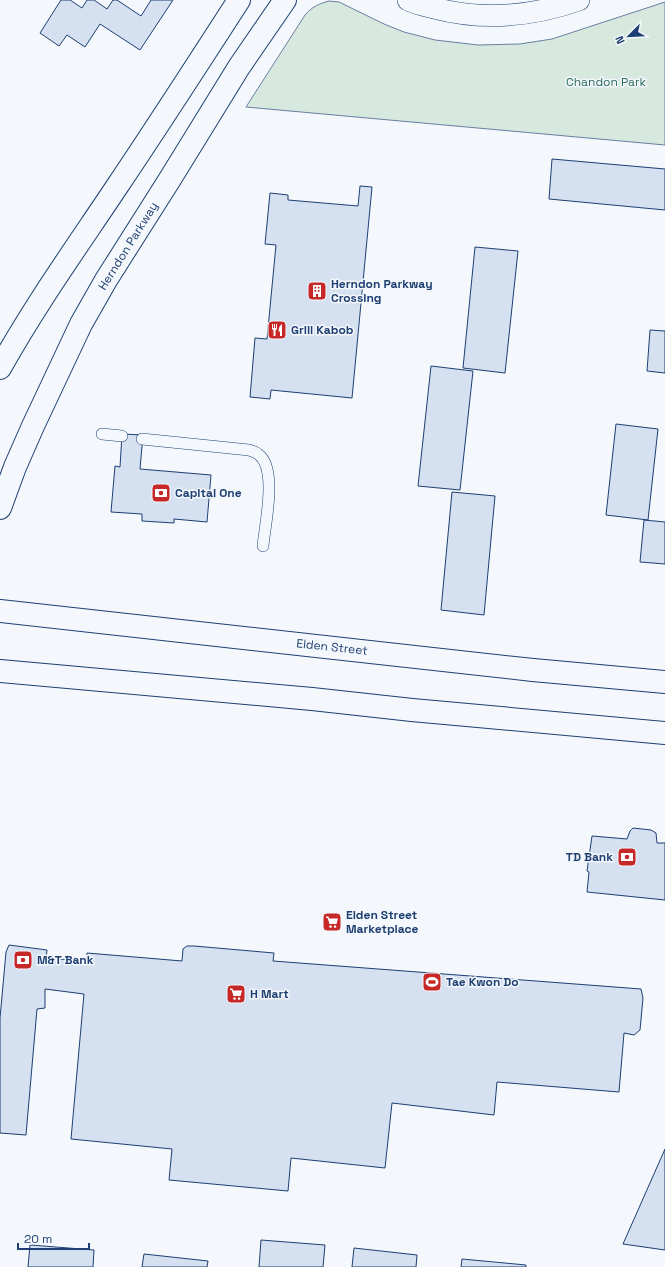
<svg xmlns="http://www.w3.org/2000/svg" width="665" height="1267" font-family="'Space Grotesk',sans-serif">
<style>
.green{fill:#d7e8df;stroke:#687fa3}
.building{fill:#d5e0f0;stroke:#1d3f73}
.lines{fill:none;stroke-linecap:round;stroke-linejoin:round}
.lane-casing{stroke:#1d3f73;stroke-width:12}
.street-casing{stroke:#1d3f73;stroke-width:22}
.secondary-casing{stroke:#1d3f73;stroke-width:24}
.primary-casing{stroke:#1d3f73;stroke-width:24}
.lane{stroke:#f4f7fb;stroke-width:11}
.street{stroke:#f4f7fb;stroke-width:21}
.secondary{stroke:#f4f7fb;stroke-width:22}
.primary{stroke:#f4f7fb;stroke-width:22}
.labels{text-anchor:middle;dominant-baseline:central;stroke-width:3;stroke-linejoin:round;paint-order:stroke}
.park-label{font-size:12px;fill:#2c6c60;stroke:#f4f7fb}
.street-label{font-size:12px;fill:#1d3f73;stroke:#f4f7fb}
.poi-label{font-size:12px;font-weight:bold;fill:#1d3f73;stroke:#f4f7fb;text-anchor:start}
</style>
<rect width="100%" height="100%" fill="#f4f7fb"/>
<path class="green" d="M329 1 339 2 384 24 404 32 435 40 478 45 520 44 552 39 665 2V145L246 107 305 15C312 7 318 4 329 1Z"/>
<path class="building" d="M61 0H70L82 8 87 0H94L107 9 113 0H117L141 16 151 0H173L140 50 100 24 85 47 67 35 59 46 40 33Z
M552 159 665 169V210L549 199Z
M360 186 372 187 352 398 271 390 270 399 250 397 255 338 267 339 276 245 265 244 270 193 288 195V200L358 206Z
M475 247 518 251 505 373 463 368Z
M650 330 665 331V373L647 371Z
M431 366 473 371 460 490 418 486Z
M616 424 658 429 648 520 606 515Z
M122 434 143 435 140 469 211 475 207 522 174 519V523L142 521V514L111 512 115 466 120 467Z
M452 492 495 496 484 615 441 610Z
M644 520 665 522V564L640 562Z
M633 828 651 830 656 833 657 843H665V900L587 892 589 872 587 871 592 836 627 839 630 831Z
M9 945 47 950 46 958 87 961V953L182 961 183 949 187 946H194L274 953 273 961 641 989 643 998 640 1030 634 1035 624 1033 619 1092 497 1082 494 1115 392 1103 385 1168 291 1158 288 1191 169 1180 172 1149 71 1139 84 994 45 989V1008L37 1009 26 1135 0 1133V1018L6 952Z
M665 1149V1250L623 1244Z
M261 1240 325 1245 323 1267H259Z
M30 1245 94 1250 93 1267H28Z
M354 1248 417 1255 416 1267H352Z
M144 1254 208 1261 207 1267H142Z
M462 1259 526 1265V1267H461Z"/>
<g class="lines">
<defs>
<path id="lane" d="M102 434 122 436
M142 439 249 450C252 451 256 452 258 454 278 468 265 524 263 546"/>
<path id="street" d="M408 0C416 4 426 6 434 8 484 21 531 17 579 0"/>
<path id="secondary" d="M0 368C35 305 78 245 118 185 159 124 199 62 239 0
M0 508 15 467 33 426 81 324 106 280 170 179 239 67 285 0"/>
<path id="primary" d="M0 611 533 670 665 682
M0 671 312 699 412 710 665 733"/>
</defs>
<use href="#lane" class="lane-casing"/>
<use href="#street" class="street-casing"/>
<use href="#secondary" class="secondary-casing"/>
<use href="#primary" class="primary-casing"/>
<use href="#lane" class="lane"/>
<use href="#street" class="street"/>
<use href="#secondary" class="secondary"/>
<use href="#primary" class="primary"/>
</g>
<defs>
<symbol id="building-square" viewBox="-11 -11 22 22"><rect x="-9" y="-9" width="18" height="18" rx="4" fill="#c62828" stroke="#f4f7fb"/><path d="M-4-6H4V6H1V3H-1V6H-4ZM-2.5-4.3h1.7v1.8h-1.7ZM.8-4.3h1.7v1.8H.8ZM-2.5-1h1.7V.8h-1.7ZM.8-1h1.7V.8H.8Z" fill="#fff"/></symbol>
<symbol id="restaurant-square" viewBox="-11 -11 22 22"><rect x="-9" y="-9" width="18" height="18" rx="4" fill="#c62828" stroke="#f4f7fb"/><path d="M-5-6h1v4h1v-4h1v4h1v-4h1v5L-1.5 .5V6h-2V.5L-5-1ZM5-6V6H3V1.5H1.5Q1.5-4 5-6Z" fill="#fff"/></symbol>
<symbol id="bank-square" viewBox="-11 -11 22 22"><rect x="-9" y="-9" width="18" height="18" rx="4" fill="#c62828" stroke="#f4f7fb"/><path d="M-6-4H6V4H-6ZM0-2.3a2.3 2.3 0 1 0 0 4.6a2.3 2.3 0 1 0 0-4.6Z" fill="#fff"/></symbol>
<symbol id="supermarket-square" viewBox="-11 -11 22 22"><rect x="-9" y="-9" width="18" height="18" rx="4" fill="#c62828" stroke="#f4f7fb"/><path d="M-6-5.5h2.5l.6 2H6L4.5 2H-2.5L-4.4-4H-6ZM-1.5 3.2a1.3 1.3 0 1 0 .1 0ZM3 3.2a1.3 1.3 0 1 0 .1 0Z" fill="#fff"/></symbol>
<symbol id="stadium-square" viewBox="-11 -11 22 22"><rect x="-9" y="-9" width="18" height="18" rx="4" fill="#c62828" stroke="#f4f7fb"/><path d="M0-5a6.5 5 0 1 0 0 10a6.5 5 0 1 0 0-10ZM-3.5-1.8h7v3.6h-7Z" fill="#fff"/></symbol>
</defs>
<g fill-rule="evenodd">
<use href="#building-square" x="306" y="280" width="22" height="22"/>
<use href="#restaurant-square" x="266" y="319" width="22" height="22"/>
<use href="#bank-square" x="150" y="482" width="22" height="22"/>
<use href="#bank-square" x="616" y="846" width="22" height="22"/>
<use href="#supermarket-square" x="321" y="911" width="22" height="22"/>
<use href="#bank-square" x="12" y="949" width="22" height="22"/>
<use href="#stadium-square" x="421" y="971" width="22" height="22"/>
<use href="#supermarket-square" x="225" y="983" width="22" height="22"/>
</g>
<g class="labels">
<g class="park-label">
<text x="606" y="82">Chandon Park</text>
</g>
<g class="street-label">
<text transform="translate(128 246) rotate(-58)">Herndon Parkway</text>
<text transform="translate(332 647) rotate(6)">Elden Street</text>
</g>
<g class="poi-label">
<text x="331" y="284">Herndon Parkway<tspan x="331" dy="14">Crossing</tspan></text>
<text x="291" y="330">Grill Kabob</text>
<text x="175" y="493">Capital One</text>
<text x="613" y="857" text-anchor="end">TD Bank</text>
<text x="346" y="915">Elden Street<tspan x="346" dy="14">Marketplace</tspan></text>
<text x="37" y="960">M&amp;T Bank</text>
<text x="446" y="982">Tae Kwon Do</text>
<text x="250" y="994">H Mart</text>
</g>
</g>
<g transform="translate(629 36) rotate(246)" stroke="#f4f7fb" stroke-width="3" paint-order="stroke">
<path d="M0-3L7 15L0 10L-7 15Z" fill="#1d3f73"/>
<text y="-6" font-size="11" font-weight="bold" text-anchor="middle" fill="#1d3f73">N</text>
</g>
<path d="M18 1243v6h71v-6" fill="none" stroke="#1d3f73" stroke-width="2"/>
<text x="24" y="1243" font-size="12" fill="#1d3f73" stroke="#f4f7fb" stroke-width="3" paint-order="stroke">20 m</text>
</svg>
